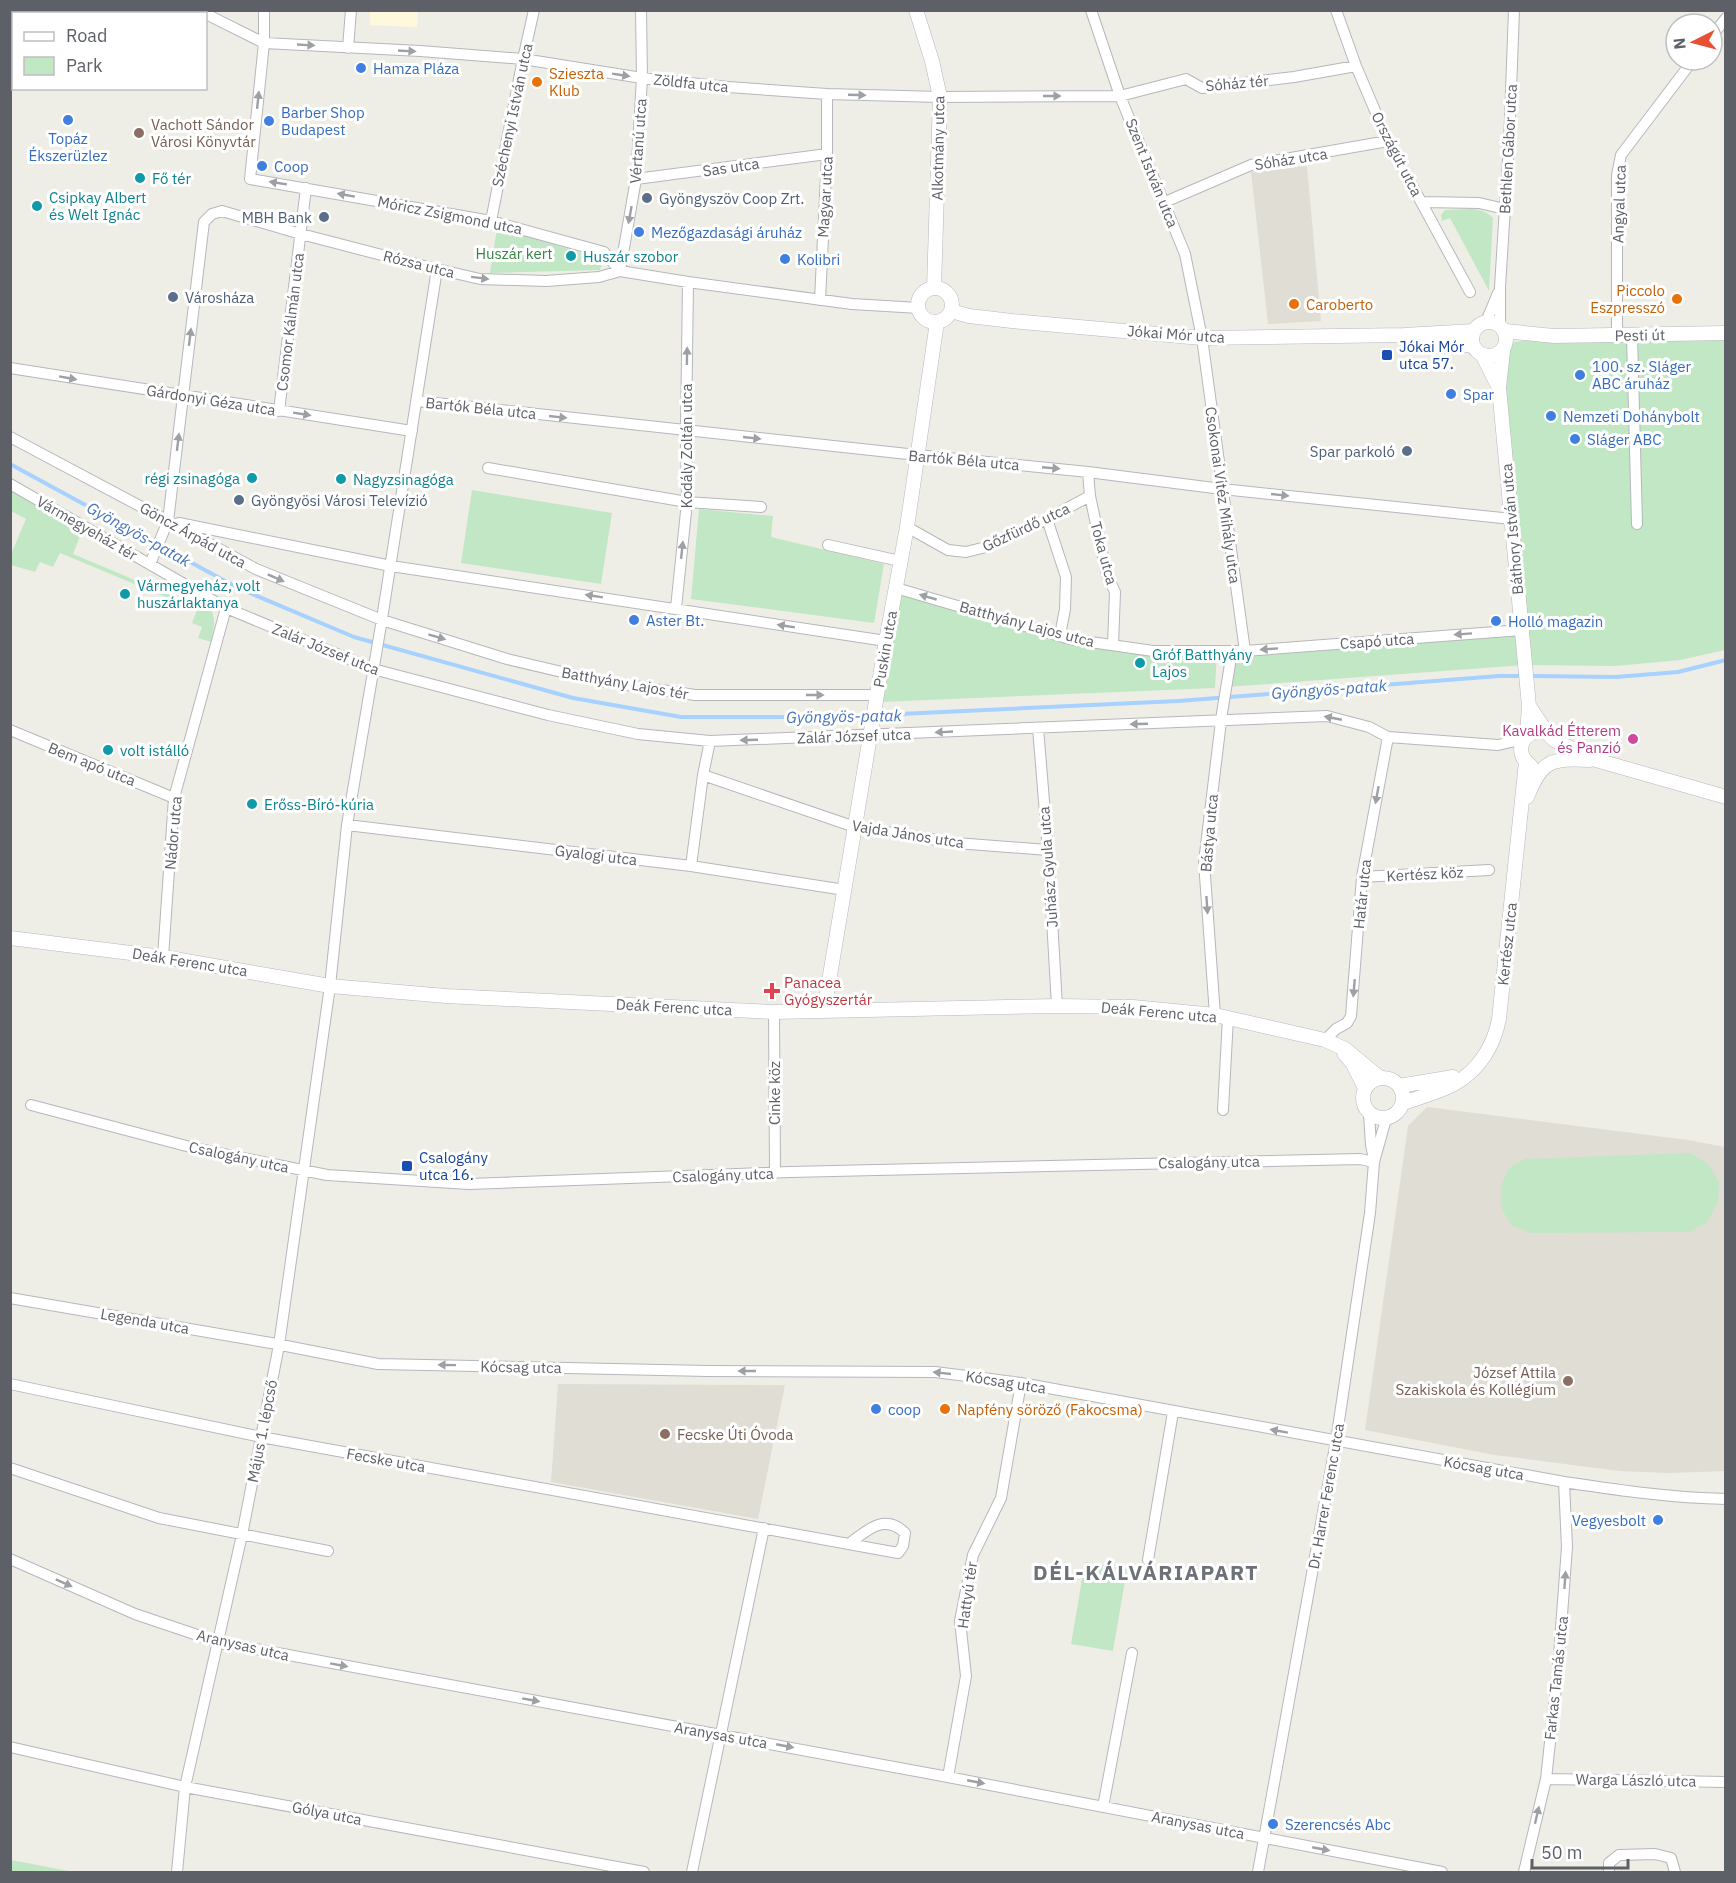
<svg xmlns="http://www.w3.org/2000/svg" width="1736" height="1883" font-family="'IBM Plex Sans',sans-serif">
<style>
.commercial{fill:#fef9dc}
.education{fill:#dfddd4}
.green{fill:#c2e7c5}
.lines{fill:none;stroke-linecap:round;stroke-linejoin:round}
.stream{stroke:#a7d1fe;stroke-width:4}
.minor-casing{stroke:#b6b7bc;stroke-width:12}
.tertiary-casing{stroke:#b6b7bc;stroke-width:15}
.minor{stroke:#fff;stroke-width:10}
.tertiary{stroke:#fff;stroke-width:14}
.oneway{fill:#9ea0a3}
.shop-dot{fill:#3f7fe0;stroke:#fff;stroke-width:2}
.food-dot{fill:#e8710a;stroke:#fff;stroke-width:2}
.education-dot{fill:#8d6e63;stroke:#fff;stroke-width:2}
.culture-dot{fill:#0f9aa8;stroke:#fff;stroke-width:2}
.service-dot{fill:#5c6f8a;stroke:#fff;stroke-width:2}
.transit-dot{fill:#1a4fb4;stroke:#fff;stroke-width:2}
.hotel-dot{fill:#d1479c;stroke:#fff;stroke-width:2}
.health-dot{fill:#e0444e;stroke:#fff;stroke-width:2}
.labels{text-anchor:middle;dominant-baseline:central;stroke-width:6;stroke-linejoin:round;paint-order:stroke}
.shop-label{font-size:15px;fill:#366cbe;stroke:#fff;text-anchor:start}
.food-label{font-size:15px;fill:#c56008;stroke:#fff;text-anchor:start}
.street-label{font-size:15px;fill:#5d6066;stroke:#fff}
.education-label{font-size:15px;fill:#785e54;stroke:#fff;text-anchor:start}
.culture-label{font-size:15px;fill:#0d838f;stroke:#fff;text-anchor:start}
.service-label{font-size:15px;fill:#4e5e75;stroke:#fff;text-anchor:start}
.park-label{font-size:15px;fill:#358540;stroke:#fff}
.transit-label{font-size:15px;fill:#164399;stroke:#fff;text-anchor:start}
.hotel-label{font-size:15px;fill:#b23c85;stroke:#fff;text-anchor:end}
.health-label{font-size:15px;fill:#be3a42;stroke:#fff;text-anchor:start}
.water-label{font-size:16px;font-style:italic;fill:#4575ba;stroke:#fff}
.district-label{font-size:21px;font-weight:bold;letter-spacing:1.5px;fill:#6e7278;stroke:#fff}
</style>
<rect width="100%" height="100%" fill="#efeee6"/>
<path class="commercial" d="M370 11H418L417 27 370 25Z"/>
<path class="education" d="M1307 166 1321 321 1268 324 1251 172Z
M1427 1107 1688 1140 1725 1147V1471L1668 1473 1619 1471 1495 1455 1365 1430 1408 1126Z
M558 1384 785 1385 758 1519 551 1482Z"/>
<path class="green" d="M1445 210C1461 210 1482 205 1493 218L1489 291 1450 218 1442 221 1441 215Z
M497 228 603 259 600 270 490 273Z
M1725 333V650L1680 660 1616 666 1525 665 1227 687 1239 651 1521 630 1501 366 1507 343 1543 338Z
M11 484 84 526 73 554 192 604 196 595C217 610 216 619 211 642L198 638 202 627 192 623 197 610 60 553 53 567 40 562 35 572 11 565V554L26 519 11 511Z
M472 490 612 513 601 584 461 563Z
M699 509 773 516 771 537 884 564 874 623 691 599Z
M899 593 1055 638 1217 652 1215 688 879 702Z
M1691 1153 1710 1166 1719 1183 1718 1203 1706 1223 1690 1232 1530 1233 1511 1225 1501 1207V1185L1509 1168 1525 1159Z
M1085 1562 1127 1569 1113 1651 1071 1644Z
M11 1860 74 1872H11Z"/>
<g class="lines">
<path class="stream" d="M10 464 238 588 354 637 573 698 681 717H836L870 716
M1530 676 1616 677 1678 672 1726 660
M878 715 1178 701 1499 676H1523"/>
<defs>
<path id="minor" d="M264 10V43L250 179 491 221 604 252 620 271
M1091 10 1120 96 1185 254 1202 338 1245 651
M1336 10 1356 66 1388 141 1470 292
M206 14 264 43 420 51 523 59 642 78 728 87 827 94 940 97 1120 96 1186 79 1202 88 1294 77 1356 66
M1712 36 1726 18
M348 48 351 10
M636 179 827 154
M1165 202 1251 165 1388 141
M1422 202 1479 203 1505 209
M491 221 523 59 534 10
M620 271 636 179 642 78 641 10
M820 300 827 154V94
M1486 322 1498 293
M1500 325V287L1509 144 1514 10
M1632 335 1637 524
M1617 336V175L1621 155 1693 60
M10 368 412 431
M417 401 917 455 1088 472 1222 489 1512 519
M279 411 306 188
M10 437 168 521 256 569 382 620 507 659 600 681 695 695H877
M488 468 687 502 761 507
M10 484 226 608 373 669 548 715 638 734 710 741 1327 716 1369 727 1388 737 1498 745 1524 739
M1090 496 1107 575 1115 592 1113 645
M1047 519 1066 577 1065 609 1060 635
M179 523 391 566 886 641
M907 527 948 550 966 552 986 547 1047 519 1090 496 1088 472
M828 545 900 561
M150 564 168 521 204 222 212 214 222 211 301 234 424 266 480 279 546 281 599 277 620 271 688 282 852 304 919 308
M896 588 1070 639 1153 651H1245L1522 630
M676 608 687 502 686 431 688 282
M1038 728 1048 850 1057 1006
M10 730 174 798
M703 775 855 827 956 843 1048 850
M347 825 691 866 845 890
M691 866 703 775 710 741
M1362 877 1489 870
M163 957 174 798 226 608
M774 1012 775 1173
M1215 1015 1204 862 1222 713 1232 652
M1325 1040 1336 1029 1347 1023 1351 1016 1362 877 1388 737
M31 1105 194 1148 327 1175 469 1184 790 1172 1360 1159 1374 1162
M1223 1110 1228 1018
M1369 1114 1371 1145 1374 1159
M10 1298 271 1343 378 1364 708 1371 935 1372 1021 1383 1564 1482C1618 1490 1671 1498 1726 1499
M10 1384 261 1437 898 1553 903 1546 905 1533C885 1513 867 1530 849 1544
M10 1468 159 1518 328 1551
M10 1559 135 1614 218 1642 948 1777 1442 1872
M1148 1560 1173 1412
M10 1747 185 1787 644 1872
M948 1777 966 1676 960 1621 973 1555 1001 1498 1021 1383
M1546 1779 1726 1782
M1103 1807 1132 1653
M177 1872 185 1787 242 1535 279 1345 330 986 347 825 381 625 437 269
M692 1872 764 1528
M1258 1872 1336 1441 1370 1213 1374 1162 1386 1119
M1524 1872 1546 1779 1558 1669 1567 1547 1564 1482
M1609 1872V1863L1619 1855 1655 1854 1671 1858 1675 1872"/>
<path id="tertiary" d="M916 10 932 61 940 97 934 288
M918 305a17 17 0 1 1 34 0a17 17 0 1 1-34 0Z
M951 311 969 316 1012 321 1202 338 1404 335 1474 331
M1472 339a17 17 0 1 1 34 0a17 17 0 1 1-34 0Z
M1505 331 1554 336 1726 333
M1432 339 1473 346
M1503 351 1499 388 1529 706 1527 736
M1483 356 1499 388
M1529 706 1547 733 1554 740 1596 760 1726 797
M1531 766C1517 756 1518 740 1533 732
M1527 797C1542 760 1551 758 1590 760
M10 938 163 957 330 986 446 996 774 1012 1057 1006 1133 1007 1215 1015 1325 1040 1345 1049 1380 1078
M824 1011 886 641 907 527 937 322
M1344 1053 1353 1064 1365 1088
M1363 1098a20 20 0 1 1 40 0a20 20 0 1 1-40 0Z
M1399 1086 1453 1077
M1403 1103C1420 1097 1440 1092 1456 1083 1480 1069 1494 1045 1499 1019L1526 762"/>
</defs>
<use href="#minor" class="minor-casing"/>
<use href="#tertiary" class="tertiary-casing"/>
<use href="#minor" class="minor"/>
<use href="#tertiary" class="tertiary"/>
</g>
<defs><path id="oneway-solid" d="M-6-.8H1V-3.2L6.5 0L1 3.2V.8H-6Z" transform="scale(1.5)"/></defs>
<g class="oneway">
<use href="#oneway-solid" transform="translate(306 45) rotate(3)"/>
<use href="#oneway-solid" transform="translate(407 51) rotate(3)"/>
<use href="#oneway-solid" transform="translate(621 75) rotate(9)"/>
<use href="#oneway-solid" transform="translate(857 95) rotate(2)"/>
<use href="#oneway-solid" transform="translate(1052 96)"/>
<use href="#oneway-solid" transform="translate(258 100) rotate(-84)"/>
<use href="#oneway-solid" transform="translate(278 183) rotate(-171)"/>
<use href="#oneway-solid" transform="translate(346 195) rotate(-170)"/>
<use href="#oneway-solid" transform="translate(630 215) rotate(100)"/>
<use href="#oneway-solid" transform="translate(480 278) rotate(7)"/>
<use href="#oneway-solid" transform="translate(190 337) rotate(-83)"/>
<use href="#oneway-solid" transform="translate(687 356) rotate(-89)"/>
<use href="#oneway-solid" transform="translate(68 378) rotate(10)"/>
<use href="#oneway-solid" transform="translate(302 414) rotate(9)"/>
<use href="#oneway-solid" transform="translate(558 417) rotate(6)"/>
<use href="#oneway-solid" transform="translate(752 438) rotate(6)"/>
<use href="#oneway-solid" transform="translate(178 442) rotate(-83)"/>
<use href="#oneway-solid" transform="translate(1051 468) rotate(5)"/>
<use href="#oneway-solid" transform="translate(1280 495) rotate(6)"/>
<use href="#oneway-solid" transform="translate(682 550) rotate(-84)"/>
<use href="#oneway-solid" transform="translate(276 578) rotate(24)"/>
<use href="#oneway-solid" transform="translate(594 596) rotate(-171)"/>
<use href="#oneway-solid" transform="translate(928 597) rotate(-164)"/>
<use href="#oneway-solid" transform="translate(786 626) rotate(-171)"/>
<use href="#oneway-solid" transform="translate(1463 634) rotate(176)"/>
<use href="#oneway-solid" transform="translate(437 637) rotate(17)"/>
<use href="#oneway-solid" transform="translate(1269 649) rotate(176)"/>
<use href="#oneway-solid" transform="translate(815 695)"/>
<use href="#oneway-solid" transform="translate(1333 718) rotate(-169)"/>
<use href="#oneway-solid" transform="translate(1139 724) rotate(178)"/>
<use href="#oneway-solid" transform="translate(944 732) rotate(177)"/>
<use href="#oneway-solid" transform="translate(749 740) rotate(178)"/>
<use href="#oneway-solid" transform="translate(1377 795) rotate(100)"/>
<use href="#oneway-solid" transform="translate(1207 905) rotate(86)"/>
<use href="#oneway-solid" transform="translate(1354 988) rotate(95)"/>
<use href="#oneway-solid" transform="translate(447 1365) rotate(-179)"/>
<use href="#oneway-solid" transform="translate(747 1371) rotate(-180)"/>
<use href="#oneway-solid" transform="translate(942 1373) rotate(-174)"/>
<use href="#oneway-solid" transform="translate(1279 1431) rotate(-170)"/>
<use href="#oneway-solid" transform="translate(1565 1580) rotate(-86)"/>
<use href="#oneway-solid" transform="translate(64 1583) rotate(24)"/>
<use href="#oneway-solid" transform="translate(339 1665) rotate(10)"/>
<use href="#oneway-solid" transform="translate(531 1700) rotate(10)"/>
<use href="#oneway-solid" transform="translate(785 1746) rotate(11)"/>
<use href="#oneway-solid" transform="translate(976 1782) rotate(11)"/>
<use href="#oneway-solid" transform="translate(1537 1815) rotate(-77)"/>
<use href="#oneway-solid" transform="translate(1321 1849) rotate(11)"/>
</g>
<g class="shop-dot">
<circle cx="361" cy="68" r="6"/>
<circle cx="68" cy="120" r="6"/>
<circle cx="269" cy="121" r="6"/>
<circle cx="262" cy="166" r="6"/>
<circle cx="639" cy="232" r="6"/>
<circle cx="785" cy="259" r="6"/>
<circle cx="1580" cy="375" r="6"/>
<circle cx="1451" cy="394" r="6"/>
<circle cx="1551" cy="416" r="6"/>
<circle cx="1575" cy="439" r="6"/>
<circle cx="634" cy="620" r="6"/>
<circle cx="1496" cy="621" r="6"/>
<circle cx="876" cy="1409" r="6"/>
<circle cx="1658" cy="1520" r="6"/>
<circle cx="1273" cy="1824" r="6"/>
</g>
<g class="food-dot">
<circle cx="537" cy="82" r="6"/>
<circle cx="1677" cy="299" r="6"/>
<circle cx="1294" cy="304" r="6"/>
<circle cx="945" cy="1409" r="6"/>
</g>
<g class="education-dot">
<circle cx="139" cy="133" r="6"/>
<circle cx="1568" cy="1381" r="6"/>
<circle cx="665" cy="1434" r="6"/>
</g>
<g class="culture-dot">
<circle cx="140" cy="178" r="6"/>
<circle cx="37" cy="206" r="6"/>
<circle cx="571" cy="256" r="6"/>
<circle cx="252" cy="478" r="6"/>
<circle cx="341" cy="479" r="6"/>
<circle cx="125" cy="594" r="6"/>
<circle cx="1140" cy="663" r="6"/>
<circle cx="108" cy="750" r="6"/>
<circle cx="252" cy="804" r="6"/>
</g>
<g class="service-dot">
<circle cx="647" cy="198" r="6"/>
<circle cx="324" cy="217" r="6"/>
<circle cx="173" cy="297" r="6"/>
<circle cx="1407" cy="451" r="6"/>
<circle cx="239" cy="500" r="6"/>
</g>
<g class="transit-dot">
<rect x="1381" y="349" width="12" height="12" rx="3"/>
<rect x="401" y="1160" width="12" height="12" rx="3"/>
</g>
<circle class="hotel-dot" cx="1633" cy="739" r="6"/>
<path class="health-dot" d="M769 982h6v6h6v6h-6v6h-6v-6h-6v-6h6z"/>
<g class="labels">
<g class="shop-label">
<text x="373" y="68">Hamza Pláza</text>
<text x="281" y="112">Barber Shop<tspan x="281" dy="17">Budapest</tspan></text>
<text x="68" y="138" text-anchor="middle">Topáz<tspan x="68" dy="17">Ékszerüzlez</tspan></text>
<text x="274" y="166">Coop</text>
<text x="651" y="232">Mezőgazdasági áruház</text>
<text x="797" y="259">Kolibri</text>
<text x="1592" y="366">100. sz. Sláger<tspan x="1592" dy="17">ABC áruház</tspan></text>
<text x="1463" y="394">Spar</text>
<text x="1563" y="416">Nemzeti Dohánybolt</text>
<text x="1587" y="439">Sláger ABC</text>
<text x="646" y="620">Aster Bt.</text>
<text x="1508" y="621">Holló magazin</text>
<text x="888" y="1409">coop</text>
<text x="1646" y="1520" text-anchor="end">Vegyesbolt</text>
<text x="1285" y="1824">Szerencsés Abc</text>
</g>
<g class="food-label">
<text x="549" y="73">Szieszta<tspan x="549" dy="17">Klub</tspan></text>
<text x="1665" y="290" text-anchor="end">Piccolo<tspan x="1665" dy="17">Eszpresszó</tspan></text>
<text x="1306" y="304">Caroberto</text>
<text x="957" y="1409">Napfény söröző (Fakocsma)</text>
</g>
<g class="street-label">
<text transform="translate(691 83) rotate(6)">Zöldfa utca</text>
<text transform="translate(1237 83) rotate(-5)">Sóház tér</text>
<text transform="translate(512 115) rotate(-78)">Széchenyi István utca</text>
<text transform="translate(638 141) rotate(-86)">Vértanú utca</text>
<text transform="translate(938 148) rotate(-89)">Alkotmány utca</text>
<text transform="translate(1508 149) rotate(-87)">Bethlen Gábor utca</text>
<text transform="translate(1397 154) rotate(63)">Országút utca</text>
<text transform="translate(1291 159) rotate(-9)">Sóház utca</text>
<text transform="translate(731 167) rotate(-8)">Sas utca</text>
<text transform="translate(1152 173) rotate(68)">Szent István utca</text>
<text transform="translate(825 197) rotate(-87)">Magyar utca</text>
<text transform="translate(1619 204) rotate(-88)">Angyal utca</text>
<text transform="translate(450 215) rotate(11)">Móricz Zsigmond utca</text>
<text transform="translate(419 264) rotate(14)">Rózsa utca</text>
<text transform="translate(290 322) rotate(-83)">Csomor Kálmán utca</text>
<text transform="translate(1176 334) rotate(4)">Jókai Mór utca</text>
<text transform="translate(1640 335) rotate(-1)">Pesti út</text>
<text transform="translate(211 400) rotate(9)">Gárdonyi Géza utca</text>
<text transform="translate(481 408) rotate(6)">Bartók Béla utca</text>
<text transform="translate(686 446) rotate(-90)">Kodály Zoltán utca</text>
<text transform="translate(964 460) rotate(5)">Bartók Béla utca</text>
<text transform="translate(1223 495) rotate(82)">Csokonai Vitéz Mihály utca</text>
<text transform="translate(1026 527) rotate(-25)">Gőzfürdő utca</text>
<text transform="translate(87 528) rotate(30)">Vármegyeház tér</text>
<text transform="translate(1512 529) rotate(-95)">Báthory István utca</text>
<text transform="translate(193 535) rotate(29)">Göncz Árpád utca</text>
<text transform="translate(1104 553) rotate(75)">Toka utca</text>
<text transform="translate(1027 624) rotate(15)">Batthyány Lajos utca</text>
<text transform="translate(1377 641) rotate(-4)">Csapó utca</text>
<text transform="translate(326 649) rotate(22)">Zalár József utca</text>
<text transform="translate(885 649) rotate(-80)">Puskin utca</text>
<text transform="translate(625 683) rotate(10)">Batthyány Lajos tér</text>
<text transform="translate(854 736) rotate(-2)">Zalár József utca</text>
<text transform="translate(92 764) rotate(22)">Bem apó utca</text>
<text transform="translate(173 833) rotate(-85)">Nádor utca</text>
<text transform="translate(1209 833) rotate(-85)">Bástya utca</text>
<text transform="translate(908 834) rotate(9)">Vajda János utca</text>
<text transform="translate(596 855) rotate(7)">Gyalogi utca</text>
<text transform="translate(1048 867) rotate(-94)">Juhász Gyula utca</text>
<text transform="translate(1425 874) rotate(-3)">Kertész köz</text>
<text transform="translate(1362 894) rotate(-84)">Határ utca</text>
<text transform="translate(1507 944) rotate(-84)">Kertész utca</text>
<text transform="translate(190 962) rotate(9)">Deák Ferenc utca</text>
<text transform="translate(674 1007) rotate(3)">Deák Ferenc utca</text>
<text transform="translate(1159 1012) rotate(5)">Deák Ferenc utca</text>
<text transform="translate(774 1093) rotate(-90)">Cinke köz</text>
<text transform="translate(239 1157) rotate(12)">Csalogány utca</text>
<text transform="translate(1209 1162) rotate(-1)">Csalogány utca</text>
<text transform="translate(723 1175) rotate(-2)">Csalogány utca</text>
<text transform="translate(145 1321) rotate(10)">Legenda utca</text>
<text transform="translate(521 1367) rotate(1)">Kócsag utca</text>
<text transform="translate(1006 1382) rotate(9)">Kócsag utca</text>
<text transform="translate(262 1431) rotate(-79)">Május 1. lépcső</text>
<text transform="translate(386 1460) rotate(10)">Fecske utca</text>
<text transform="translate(1484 1468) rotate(10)">Kócsag utca</text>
<text transform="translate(1326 1496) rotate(-80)">Dr. Harrer Ferenc utca</text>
<text transform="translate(967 1595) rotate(-82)">Hattyú tér</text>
<text transform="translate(243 1645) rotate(13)">Aranysas utca</text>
<text transform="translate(1556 1678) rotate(-84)">Farkas Tamás utca</text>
<text transform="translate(721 1735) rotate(10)">Aranysas utca</text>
<text transform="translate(1636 1780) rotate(1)">Warga László utca</text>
<text transform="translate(327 1813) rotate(11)">Gólya utca</text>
<text transform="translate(1198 1825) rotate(11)">Aranysas utca</text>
</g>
<g class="education-label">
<text x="151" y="124">Vachott Sándor<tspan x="151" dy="17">Városi Könyvtár</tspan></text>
<text x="1556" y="1372" text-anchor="end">József Attila<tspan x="1556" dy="17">Szakiskola és Kollégium</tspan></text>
<text x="677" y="1434">Fecske Úti Óvoda</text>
</g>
<g class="culture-label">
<text x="152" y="178">Fő tér</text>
<text x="49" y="197">Csipkay Albert<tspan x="49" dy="17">és Welt Ignác</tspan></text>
<text x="583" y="256">Huszár szobor</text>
<text x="240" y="478" text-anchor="end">régi zsinagóga</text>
<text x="353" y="479">Nagyzsinagóga</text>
<text x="137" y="585">Vármegyeház, volt<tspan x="137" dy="17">huszárlaktanya</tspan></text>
<text x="1152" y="654">Gróf Batthyány<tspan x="1152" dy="17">Lajos</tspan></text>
<text x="120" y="750">volt istálló</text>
<text x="264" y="804">Erőss-Bíró-kúria</text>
</g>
<g class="service-label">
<text x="659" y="198">Gyöngyszöv Coop Zrt.</text>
<text x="312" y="217" text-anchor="end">MBH Bank</text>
<text x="185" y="297">Városháza</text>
<text x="1395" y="451" text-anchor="end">Spar parkoló</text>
<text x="251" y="500">Gyöngyösi Városi Televízió</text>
</g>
<g class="park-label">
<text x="514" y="253">Huszár kert</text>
</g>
<g class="transit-label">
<text x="1399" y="346">Jókai Mór<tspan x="1399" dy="17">utca 57.</tspan></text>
<text x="419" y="1157">Csalogány<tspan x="419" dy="17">utca 16.</tspan></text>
</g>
<g class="hotel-label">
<text x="1621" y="730">Kavalkád Étterem<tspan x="1621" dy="17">és Panzió</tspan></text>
</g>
<g class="health-label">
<text x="784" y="982">Panacea<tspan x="784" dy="17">Gyógyszertár</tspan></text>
</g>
<g class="water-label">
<text transform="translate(139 534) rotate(29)">Gyöngyös-patak</text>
<text transform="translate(1329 689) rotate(-4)">Gyöngyös-patak</text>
<text transform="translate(844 716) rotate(-1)">Gyöngyös-patak</text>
</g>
<g class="district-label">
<text x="1146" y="1572">DÉL-KÁLVÁRIAPART</text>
</g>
</g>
<rect width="1736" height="1883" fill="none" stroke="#5d6066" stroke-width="24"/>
<rect x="12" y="12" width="195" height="78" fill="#ffffff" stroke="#bebfc2" stroke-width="1.5"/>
<rect x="24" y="32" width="30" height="9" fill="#ffffff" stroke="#bebfc2" stroke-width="1.5"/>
<text x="66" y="42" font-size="18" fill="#5d6066">Road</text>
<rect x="24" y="57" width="30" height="18" fill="#c2e7c5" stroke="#bebfc2" stroke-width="1.5"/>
<text x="66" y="72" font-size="18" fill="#5d6066">Park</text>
<g transform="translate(1694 42) rotate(264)"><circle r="28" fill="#ffffff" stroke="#bebfc2" stroke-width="1.5"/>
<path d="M0-4.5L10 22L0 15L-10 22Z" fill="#e85033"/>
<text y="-9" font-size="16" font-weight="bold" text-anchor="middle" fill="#5d6066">N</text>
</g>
<path d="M1532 1859v9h96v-9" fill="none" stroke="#5d6066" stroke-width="3"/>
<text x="1541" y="1859" font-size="18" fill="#5d6066" stroke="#ffffff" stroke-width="4.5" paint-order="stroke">50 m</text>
</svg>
